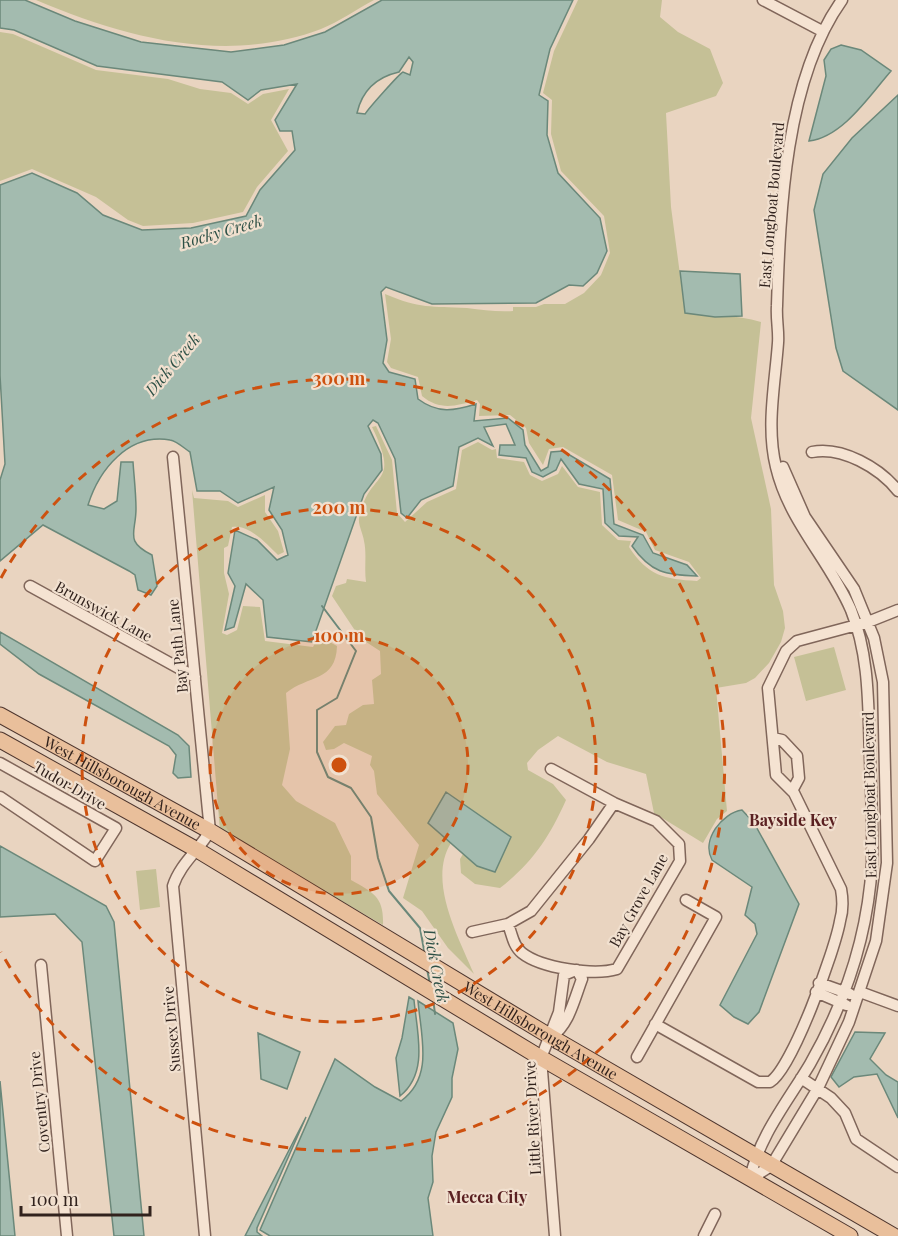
<svg xmlns="http://www.w3.org/2000/svg" width="898" height="1236" font-family="'Playfair Display',serif">
<style>
.green{fill:#c5c096}
.water{fill:#a3bbaf;stroke:#6b887a;stroke-width:1.5;fill-rule:evenodd}
.lines{fill:none;stroke-linecap:round;stroke-linejoin:round}
.stream{stroke:#6b887a;stroke-width:2}
.street-casing{stroke:#80665a;stroke-width:13}
.primary-casing{stroke:#4e362e;stroke-width:17}
.street{stroke:#f5e3d2;stroke-width:10}
.primary{stroke:#e9bf9b;stroke-width:15}
.ring{fill:none;stroke:#cd510f;stroke-width:3;stroke-dasharray:10 8}
.labels{text-anchor:middle;dominant-baseline:central;stroke-width:4.5;stroke-linejoin:round;paint-order:stroke}
.street-label{font-size:15px;fill:#31221d;stroke:#f1e0cf}
.water-label{font-size:16px;font-style:italic;fill:#2d5046;stroke:#f1e0cf}
.neighbourhood-label{font-size:16px;font-weight:bold;fill:#5a2021;stroke:#f1e0cf}
.centre{fill:#cd510f;stroke:#f1e0cf;stroke-width:3}
.ring-label{font-size:18px;text-anchor:middle;font-weight:bold;fill:#cd510f;stroke:#f1e0cf;stroke-width:4.5;stroke-linejoin:round;paint-order:stroke}
</style>
<rect width="100%" height="100%" fill="#e9d4c0"/>
<path class="green" d="M36 0H374C357 9 339 22 321 29 226 65 126 38 36 0Z
M578 0H662L660 17 678 32 710 49 723 83 716 96 666 113 671 207 685 312C710 316 736 314 761 322L751 418 771 509 774 585 783 611 785 628 781 642 769 663 755 678 746 683 716 688 727 811 717 819 703 843 654 813 646 774 607 762 558 736 538 750 527 763 528 770 553 784 566 800C549 838 532 863 500 888L475 884 461 873 460 859 463 854 477 866 495 872 498 864 428 823 451 843C427 881 459 938 474 974L448 948 422 911 403 898 419 845 377 794 374 771 370 765 372 756 344 743 334 749 326 750 323 742 335 726 346 725 349 714 363 705 374 704 372 680 381 674 380 651 360 638 332 596 336 586 346 583 347 579 366 582C364 568 367 554 364 541 363 533 358 525 359 518 369 468 402 489 372 427L376 426 392 460 397 513 405 522 427 502 456 489 462 450 478 442 492 450 496 449 497 458 524 462 530 475 542 481 558 474 562 466 578 487 600 492 602 525 618 540 631 541 629 547C648 576 664 579 697 581L701 578 689 562 655 550 646 532 618 520 612 475 563 447 549 449 543 465 529 443 526 428 510 415 479 416 480 404 477 400C456 406 440 411 422 396L418 377 391 368 387 362 391 339 385 294C420 309 431 306 467 308 483 310 497 312 513 311V307H536L544 304H565L584 293 601 275 610 253 604 216 561 171 551 134 552 100 543 93 554 51Z
M0 32 13 34 96 70 168 79 200 89 231 93 248 104 263 94 289 89 271 120 288 151 257 187 243 212 193 223 143 226 128 220 96 197 32 169 0 181Z
M192 490 194 498 228 501 238 507 265 495V512L278 531 284 552 278 555C267 544 249 524 232 527L228 546 224 548V573L229 594 222 633 227 635 237 630 243 606 260 607 265 641 313 647 316 641 326 640 337 646C336 682 308 675 286 693L290 749 282 785 296 801 335 823 351 856V880C374 893 384 897 383 925L220 831Z
M834 647 846 690 806 701 794 657Z
M156 869 160 907 140 910 136 871Z"/>
<path class="water" d="M0 0H25L75 21 141 42 231 52 284 45 325 32 382 0H573L550 49 539 95 548 101 547 135 558 173 600 218 607 251 597 273 583 286 569 285 536 303 432 304 386 287 381 292 387 340 383 363 389 372 415 379 418 399C438 414 454 411 476 404L474 421 508 418 523 430 525 445 541 471 548 467 551 452 563 451 610 479 614 524 643 535 653 553 687 565 697 576C666 575 651 573 632 546L638 537 619 536 605 523 603 489 579 484 561 459 556 470 543 477 532 472 526 458 499 455 500 445H515L506 424 484 427 493 446 478 438 459 447 453 486 421 500 407 518 401 513 395 459 378 423 373 420 368 426 381 454 382 470 364 494 312 642 267 637 263 600 246 584 234 627 225 630 235 586 228 573 235 530 257 540 277 560 288 555 282 530 269 510 274 487 238 503 220 491H197L190 452C185 449 177 441 170 440 128 433 99 470 88 505L104 509 117 501 121 462H133C134 477 136 493 136 509 136 533 124 541 152 555L157 586 151 595 138 590 135 575 129 571 43 525 0 561V480L5 464 0 375V185L32 173 77 193 103 215 142 230 191 228 246 216 260 190 295 150 292 131H280L275 120 297 84 261 90 248 100 222 82 97 66 14 30 0 28ZM409 57 413 62 410 75 403 72C399 74 369 108 365 114L357 113C362 91 377 77 399 72Z
M841 45 861 50 891 71C870 95 843 137 809 141L826 76 824 60 831 49Z
M898 95V410L843 371 836 348 814 210 823 174 852 138Z
M680 271 740 274 742 316 715 317 685 313Z
M0 632 178 735 189 746 191 777 178 778 173 773 176 755 169 746 39 674 0 644Z
M446 792 511 837 495 872 477 866 428 823Z
M742 810 754 823 799 904 759 1012 748 1024 734 1017 720 1005 757 934 755 924 745 915 752 887 712 860C701 840 722 813 742 810Z
M0 846 106 906 114 922 144 1236H114L82 942 55 914 0 917Z
M409 997 414 1000C417 1033 429 1073 400 1096L396 1058 402 1038Z
M418 1001 453 1023 458 1049 452 1078V1097L436 1132 432 1156 433 1182 428 1198 433 1236H270L260 1230 335 1059 375 1087 401 1101C434 1077 421 1037 418 1001Z
M855 1032 885 1033 870 1059 886 1075 898 1082V1118L877 1074 854 1077 839 1087 831 1077Z
M258 1033 300 1052 287 1089 261 1079Z
M0 1081 15 1236H0Z
M306 1117 257 1228V1232L262 1236H245Z"/>
<g class="lines">
<path class="stream" d="M322 606 356 651 337 698 317 710V752L328 777 351 788 371 817 378 858 389 891 420 928 425 955
M427 969 430 984
M433 998 435 1014"/>
<defs>
<path id="street" d="M763 0 822 31
M812 452C842 446 880 468 898 491
M173 457 210 831C199 850 180 864 173 886L205 1236
M30 586 195 677
M773 738 782 740 797 756 799 778 792 791
M0 763 116 828 95 861 0 797
M508 924C512 934 513 946 522 953 541 968 594 976 617 969L680 861 679 844 656 821 614 803 551 769
M472 932 508 924 531 911 589 839 614 803
M41 965 67 1236
M819 983 850 994
M816 992 846 1005
M860 992 898 1006
M655 1024 758 1082H770C792 1069 835 950 840 921 843 911 843 900 841 889L794 793 776 775 768 688 786 651 797 641 868 622 898 610
M551 1037C569 1025 574 1000 582 979L577 970
M637 1057 716 917 686 900
M801 1078 831 1098 845 1113 856 1139 898 1167
M750 1179C759 1136 788 1101 810 1064 845 1003 868 934 872 863 873 828 871 793 870 757 868 708 870 657 851 610 829 559 789 522 776 467 766 427 775 384 778 343 779 331 776 319 777 306 780 210 785 80 842 0
M750 1179 771 1166 818 1088 849 1022 876 941 887 863 883 682 874 638 854 589 805 517 783 467
M555 1236 541 1058 559 1012 564 975 576 970
M704 1236 715 1214"/>
<g id="primary">
<path id="s1" d="M0 715 210 831 551 1037 894 1236"/>
<path d="M0 740 199 851 541 1058 850 1236"/>
</g>
</defs>
<use href="#street" class="street-casing"/>
<use href="#primary" class="primary-casing"/>
<use href="#street" class="street"/>
<use href="#primary" class="primary"/>
</g>
<circle cx="339" cy="765" r="129" fill="#cd510f" fill-opacity=".12"/>
<g class="ring">
<circle cx="339" cy="765" r="129"/>
<circle cx="339" cy="765" r="257"/>
<path d="M1 578A386 386 0 1 1 1 952"/>
</g>
<g class="labels">
<g class="street-label">
<text transform="translate(771 205) rotate(-85)">East Longboat Boulevard</text>
<text transform="translate(104 611) rotate(29)">Brunswick Lane</text>
<text transform="translate(177 646) rotate(-96)">Bay Path Lane</text>
<text stroke="none"><textPath href="#s1" startOffset="140">West Hillsborough Avenue</textPath></text>
<text transform="translate(70 785) rotate(30)">Tudor Drive</text>
<text transform="translate(869 795) rotate(-91)">East Longboat Boulevard</text>
<text transform="translate(638 900) rotate(-61)">Bay Grove Lane</text>
<text transform="translate(171 1029) rotate(-95)">Sussex Drive</text>
<text stroke="none"><textPath href="#s1" startOffset="626">West Hillsborough Avenue</textPath></text>
<text transform="translate(39 1102) rotate(-96)">Coventry Drive</text>
<text transform="translate(532 1118) rotate(-93)">Little River Drive</text>
</g>
<g class="water-label">
<text transform="translate(221 231) rotate(-16)">Rocky Creek</text>
<text transform="translate(172 364) rotate(-50)">Dick Creek</text>
<text transform="translate(437 966) rotate(79)">Dick Creek</text>
</g>
<g class="neighbourhood-label">
<text x="793" y="819">Bayside Key</text>
<text x="487" y="1196">Mecca City</text>
</g>
</g>
<circle cx="339" cy="765" r="9" class="centre"/>
<g class="ring-label">
<text x="339" y="385">300 m</text>
<text x="339" y="514">200 m</text>
<text x="339" y="642">100 m</text>
</g>
<path d="M21 1206v9h129v-9" fill="none" stroke="#31221d" stroke-width="3"/>
<text x="30" y="1206" font-size="18" fill="#31221d" stroke="#f1e0cf" stroke-width="4.5" paint-order="stroke">100 m</text>
</svg>
